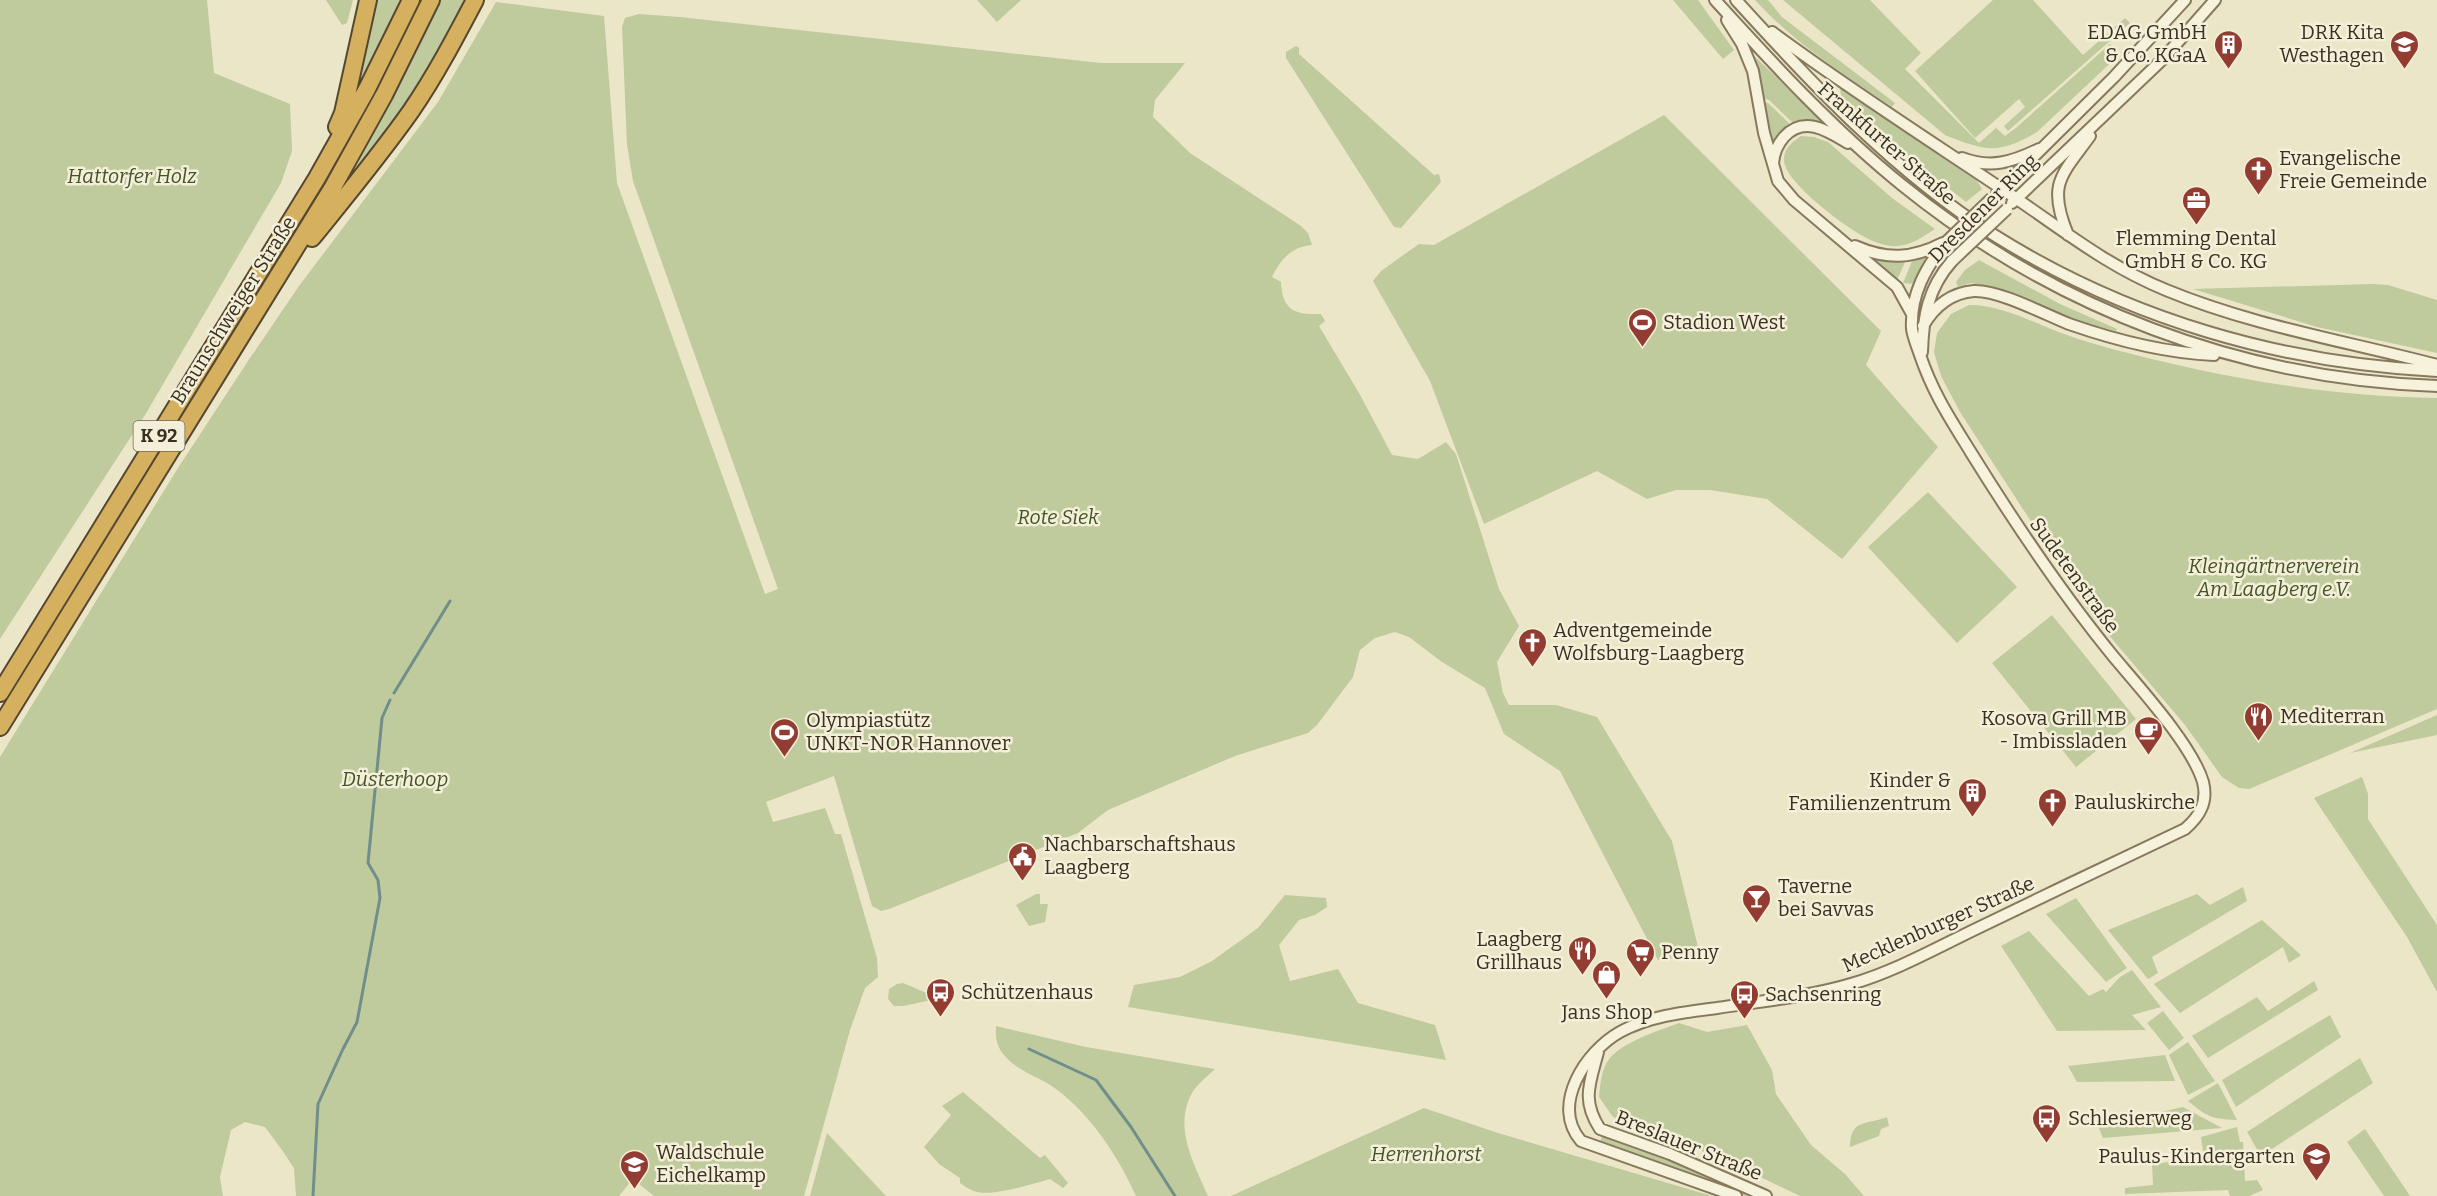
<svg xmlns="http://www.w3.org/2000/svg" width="2437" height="1196" font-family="Bitter,serif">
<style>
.green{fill:#bfca9d}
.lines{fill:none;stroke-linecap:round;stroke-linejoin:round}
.stream{stroke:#708f8b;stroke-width:3}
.minor-casing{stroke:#87795e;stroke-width:14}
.highway-casing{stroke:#564732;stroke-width:20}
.minor{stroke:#f7f2db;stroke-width:10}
.highway{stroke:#d5b15f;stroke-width:16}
.minor-bridge-casing{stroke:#87795e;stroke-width:14;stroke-linecap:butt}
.minor-bridge{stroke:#f7f2db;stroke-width:10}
.labels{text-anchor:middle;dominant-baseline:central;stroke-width:5;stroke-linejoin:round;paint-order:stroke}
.shield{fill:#f4efd8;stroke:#716958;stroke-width:1.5}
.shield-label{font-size:18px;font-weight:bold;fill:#393021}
.poi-label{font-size:20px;fill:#393021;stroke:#f4efd8;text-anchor:start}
.street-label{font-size:20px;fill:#393021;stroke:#f4efd8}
.park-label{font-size:20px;font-style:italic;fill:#435429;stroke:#f4efd8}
</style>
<rect width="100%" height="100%" fill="#ece6c8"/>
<path class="green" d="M0 0H207L214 73 290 104 292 151 281 183 145 415 0 639Z
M326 0H353L347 23 342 25Z
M378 0H403L355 96H353Z
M438 0H467L406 106 346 184 343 182Z
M977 0H1021L997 22Z
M1673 0H1698L1734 50 1723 59Z
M1755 0H1768L1782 17 1895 103 1892 107C1844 74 1795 44 1755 0Z
M1783 0H1870L1921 53 1905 69 1979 143 1996 128 2005 136 2017 127 2110 44 2120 54 2037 132C1998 155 1985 151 1945 135Z
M1993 0H2033L2083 55 2125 18 2130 23 2008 131 2004 126 2025 107 2019 99 1975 138 1915 71Z
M496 2 604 16 617 183 765 594 778 589 633 181 627 145 622 27 625 18 639 14 680 17 1101 63H1185L1155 100 1153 117 1190 153 1301 226 1308 233 1312 245C1291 247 1281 259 1272 277L1281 282C1282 311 1296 315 1321 314L1325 321 1319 326 1359 393 1392 455 1418 459 1446 442 1456 454 1499 589 1519 626 1497 662 1503 693 1509 705H1556L1597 717 1672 841 1700 955 1658 960 1560 771 1504 734 1485 688 1442 662 1409 637 1395 632 1375 638 1360 650 1353 677 1317 725 1308 733 1235 756 1108 810 1078 833 889 909 881 911 872 906 834 776 766 802 773 822 825 808 835 834H841L877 958 878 977 865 988 850 1030 804 1196H654L639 1184 631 1181 619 1196H296L294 1168 282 1150 265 1127 245 1122 231 1130 220 1177 223 1196H0V757L178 468 248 361 299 286 438 102Z
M1296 46 1299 48V54L1434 175 1439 174 1441 182 1401 228 1394 227 1286 58V52Z
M1752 54 1825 123V124L1806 121 1794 124 1769 100 1763 98Z
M1840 88 1976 179 1982 189 1966 202 1895 146 1841 96Z
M1763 102 1768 103 1791 125 1781 132 1772 144Z
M1664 115 1881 331 1866 365 1938 447 1842 559 1767 499 1710 490H1676L1647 499 1597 471 1484 524 1430 381 1373 281 1381 271 1419 244 1434 245Z
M1801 136 1814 137 1828 142 1892 198 1935 229C1924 236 1912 245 1898 246 1886 247 1873 242 1863 236 1844 226 1786 183 1784 161 1783 149 1792 142 1801 136Z
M1924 257 1928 262 1915 284 1903 283 1912 261Z
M1878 260 1905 262 1897 280 1876 263Z
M1979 260 2060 304 2117 329 2116 331 2071 319 1996 288 1971 283 1958 287 1956 282 1965 270Z
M2373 284 2388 285 2437 300V353L2317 327 2193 289Z
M1969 305C2003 305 2033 323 2064 334 2080 340 2096 344 2112 349 2219 377 2327 397 2437 398V709L2249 789 2239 788 2222 777 2185 725 2091 614 1960 412 1941 376 1934 352 1937 333 1951 314Z
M1928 492 2017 587 1957 643 1868 547Z
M2052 615 2136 719 2076 767 1992 663Z
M2437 715V735L2350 753Z
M2362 777 2368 794V819L2437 925V992L2407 937 2314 798Z
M2243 887 2247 901 2152 957 2158 973 2148 979 2108 930 2197 894 2210 905Z
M1036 894H1040V904H1048L1045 922 1029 926 1016 905Z
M1285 895 1326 898 1327 907 1315 915 1299 920 1279 945 1290 981 1338 969 1358 1003 1435 1025 1446 1060 1128 1007 1134 985 1180 977 1212 961 1258 928Z
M2076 898 2127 968 2106 982 2046 914Z
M2262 920 2301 955 2289 963 2283 947 2180 1013 2154 984Z
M2029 931 2089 996 2103 989 2106 992 2120 977 2132 970 2161 1007 2132 1015 2146 1030 2057 1031 2001 946Z
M2314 981 2318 990 2208 1058 2192 1036 2257 997 2268 1011Z
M903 983 936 997V999L903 1006H894L888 999 889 989 897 984Z
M2163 1011 2184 1038 2169 1050 2147 1023Z
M2330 1015 2341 1037 2236 1107 2222 1080Z
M1679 1023 1707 1032 1747 1025 1772 1070 1776 1094 1811 1145 1845 1174 1864 1196H1800L1725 1160 1613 1117 1599 1097C1600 1086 1601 1074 1606 1064 1617 1043 1658 1031 1679 1023Z
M996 1026 1086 1047 1215 1069C1208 1076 1197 1084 1192 1093 1173 1128 1194 1163 1208 1196H1136C1118 1156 1091 1115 1056 1089 1040 1077 1017 1071 1005 1056 997 1048 995 1037 996 1026Z
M2188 1042 2215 1081 2188 1095 2169 1055Z
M2165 1055 2175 1081 2077 1082 2068 1066Z
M2360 1058 2373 1083 2261 1156 2247 1132Z
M2218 1083 2237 1120C2212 1119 2207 1117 2188 1101Z
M963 1092 1040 1158 1045 1155 1068 1183 1063 1188 1050 1179C1033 1184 993 1196 977 1192 971 1191 965 1186 960 1183V1178L939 1164 924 1147 951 1115 942 1106Z
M2183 1107 2222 1128 2103 1138 2098 1126Z
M1424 1108 1498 1133 1712 1196H1231Z
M1887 1117 1889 1126 1881 1129 1879 1136 1850 1147C1850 1118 1868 1125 1887 1117Z
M2237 1127 2240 1142H2243L2245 1181 2257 1180 2263 1190 2249 1196H2230L2228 1190 2125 1194V1188L2153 1185 2152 1164 2204 1158 2201 1137Z
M2365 1129 2410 1196H2384L2347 1142Z
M827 1133 886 1196H810Z
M1603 1134 1669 1158 1756 1196H1746L1600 1142Z"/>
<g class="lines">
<path class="stream" d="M394 693 450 601
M343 1049 357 1022 380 898 378 880 368 863 382 718 390 700
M1029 1049 1096 1080 1131 1127 1175 1196
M313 1196 318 1104 342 1051"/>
<defs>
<path id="minor" d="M1715 0C1774 65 1834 130 1902 185 2055 309 2241 379 2437 386
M1736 0C1813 85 1896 173 1994 235 2128 319 2280 363 2437 371
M1727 20 1742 44 1753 71 1764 133 1778 181 1794 200 1897 287 1912 314
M1772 32C1849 89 1929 140 2008 193 2062 229 2105 265 2166 290 2253 326 2346 341 2437 365
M1962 158C1991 169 2012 162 2039 149
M1773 163C1774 152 1777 145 1784 137 1804 115 1828 131 1848 143
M1997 193 2114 77 2185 0
M2012 203 2162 60 2215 0
M2068 235C2047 184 2061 176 2090 136
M1855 246C1887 260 1912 259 1943 243
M1923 326C1934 307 1950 293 1974 291 1999 290 2044 314 2069 324 2115 340 2165 353 2214 355
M1922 352C1923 317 1928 288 1952 261
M1598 1052C1590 1083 1581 1100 1600 1129L1670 1154 1766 1196
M1736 1196 1581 1141C1550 1105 1586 1051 1620 1032 1649 1016 1685 1012 1717 1008 1762 1001 1807 997 1851 984 1896 971 1938 947 1980 927 2048 894 2117 861 2185 829 2200 816 2208 802 2203 782 2192 745 2139 687 2113 656 2060 591 2014 522 1970 451 1949 417 1933 393 1920 355 1917 346 1913 337 1912 329 1910 295 1926 267 1946 242"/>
<path id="highway" d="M337 127 343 113 368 0
M312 238C346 196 380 155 411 111 435 76 455 38 475 0
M0 693 317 178 367 89 411 0
M0 727 333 187 384 95 431 0"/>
</defs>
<use href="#minor" class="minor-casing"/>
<use href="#highway" class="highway-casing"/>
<use href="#minor" class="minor"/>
<use href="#highway" class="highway"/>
<defs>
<path id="minor-bridge" d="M1946 242 1992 198
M1952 261 2007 209"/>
</defs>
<use href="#minor-bridge" class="minor-bridge-casing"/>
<use href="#minor-bridge" class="minor-bridge"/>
</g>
<defs>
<symbol id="building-pin" viewBox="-11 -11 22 30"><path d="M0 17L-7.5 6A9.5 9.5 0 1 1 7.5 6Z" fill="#933d32" stroke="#f4efd8"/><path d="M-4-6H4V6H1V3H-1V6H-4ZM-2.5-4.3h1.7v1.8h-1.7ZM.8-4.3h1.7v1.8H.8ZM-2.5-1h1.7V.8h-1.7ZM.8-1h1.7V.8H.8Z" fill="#fff"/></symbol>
<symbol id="school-pin" viewBox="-11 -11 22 30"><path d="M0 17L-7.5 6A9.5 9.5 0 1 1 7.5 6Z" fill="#933d32" stroke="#f4efd8"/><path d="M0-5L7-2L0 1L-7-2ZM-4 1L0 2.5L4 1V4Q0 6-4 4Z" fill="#fff"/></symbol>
<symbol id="church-pin" viewBox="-11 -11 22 30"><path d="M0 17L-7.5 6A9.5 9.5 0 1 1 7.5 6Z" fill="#933d32" stroke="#f4efd8"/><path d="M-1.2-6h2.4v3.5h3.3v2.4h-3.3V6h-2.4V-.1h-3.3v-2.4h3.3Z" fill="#fff"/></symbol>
<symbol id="office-pin" viewBox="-11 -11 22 30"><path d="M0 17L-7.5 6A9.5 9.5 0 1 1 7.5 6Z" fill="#933d32" stroke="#f4efd8"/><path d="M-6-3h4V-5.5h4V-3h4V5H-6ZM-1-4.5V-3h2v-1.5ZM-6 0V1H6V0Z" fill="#fff"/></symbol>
<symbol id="stadium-pin" viewBox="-11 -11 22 30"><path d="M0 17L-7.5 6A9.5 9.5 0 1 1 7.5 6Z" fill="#933d32" stroke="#f4efd8"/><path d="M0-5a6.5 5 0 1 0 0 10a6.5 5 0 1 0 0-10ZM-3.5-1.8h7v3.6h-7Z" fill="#fff"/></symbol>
<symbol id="restaurant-pin" viewBox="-11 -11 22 30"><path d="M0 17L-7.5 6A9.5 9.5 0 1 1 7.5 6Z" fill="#933d32" stroke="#f4efd8"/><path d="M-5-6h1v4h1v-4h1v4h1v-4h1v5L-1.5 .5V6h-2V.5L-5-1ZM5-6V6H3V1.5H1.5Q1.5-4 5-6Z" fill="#fff"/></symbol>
<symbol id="cafe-pin" viewBox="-11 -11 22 30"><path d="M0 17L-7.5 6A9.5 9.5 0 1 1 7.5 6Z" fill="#933d32" stroke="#f4efd8"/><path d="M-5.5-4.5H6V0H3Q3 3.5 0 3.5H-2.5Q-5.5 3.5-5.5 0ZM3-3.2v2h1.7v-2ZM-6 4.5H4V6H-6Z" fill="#fff"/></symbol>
<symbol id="civic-pin" viewBox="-11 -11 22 30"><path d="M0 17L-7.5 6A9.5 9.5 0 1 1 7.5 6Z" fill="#933d32" stroke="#f4efd8"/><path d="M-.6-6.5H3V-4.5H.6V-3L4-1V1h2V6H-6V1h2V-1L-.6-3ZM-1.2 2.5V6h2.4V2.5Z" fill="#fff"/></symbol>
<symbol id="bar-pin" viewBox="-11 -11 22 30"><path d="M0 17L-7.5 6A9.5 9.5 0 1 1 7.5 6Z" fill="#933d32" stroke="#f4efd8"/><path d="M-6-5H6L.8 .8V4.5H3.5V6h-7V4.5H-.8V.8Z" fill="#fff"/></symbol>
<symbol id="supermarket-pin" viewBox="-11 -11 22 30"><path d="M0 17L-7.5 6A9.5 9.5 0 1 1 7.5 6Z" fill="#933d32" stroke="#f4efd8"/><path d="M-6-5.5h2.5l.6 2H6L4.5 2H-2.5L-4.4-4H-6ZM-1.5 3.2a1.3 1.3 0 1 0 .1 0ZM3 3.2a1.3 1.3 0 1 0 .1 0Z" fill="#fff"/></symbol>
<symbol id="shop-pin" viewBox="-11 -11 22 30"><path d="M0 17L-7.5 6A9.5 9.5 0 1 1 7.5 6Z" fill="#933d32" stroke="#f4efd8"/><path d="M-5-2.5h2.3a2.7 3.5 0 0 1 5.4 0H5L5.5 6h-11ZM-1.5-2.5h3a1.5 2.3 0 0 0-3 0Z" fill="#fff"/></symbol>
<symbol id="bus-pin" viewBox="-11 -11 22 30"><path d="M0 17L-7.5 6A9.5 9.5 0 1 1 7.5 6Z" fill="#933d32" stroke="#f4efd8"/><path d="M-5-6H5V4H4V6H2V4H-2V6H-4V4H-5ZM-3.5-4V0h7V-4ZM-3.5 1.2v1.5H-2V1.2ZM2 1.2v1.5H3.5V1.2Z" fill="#fff"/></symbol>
</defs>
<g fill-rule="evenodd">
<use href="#building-pin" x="2212" y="28" width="33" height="45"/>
<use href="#school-pin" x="2388" y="28" width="33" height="45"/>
<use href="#church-pin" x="2242" y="154" width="33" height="45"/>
<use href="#office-pin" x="2180" y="184" width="33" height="45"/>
<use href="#stadium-pin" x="1626" y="306" width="33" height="45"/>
<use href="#church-pin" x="1516" y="626" width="33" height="45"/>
<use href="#restaurant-pin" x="2242" y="700" width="33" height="45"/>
<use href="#cafe-pin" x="2132" y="714" width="33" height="45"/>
<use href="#stadium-pin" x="768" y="716" width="33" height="45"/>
<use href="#building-pin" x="1956" y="776" width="33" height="45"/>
<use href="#church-pin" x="2036" y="786" width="33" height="45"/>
<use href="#civic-pin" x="1006" y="840" width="33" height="45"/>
<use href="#bar-pin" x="1740" y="882" width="33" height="45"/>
<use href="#restaurant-pin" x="1566" y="934" width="33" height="45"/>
<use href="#supermarket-pin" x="1624" y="936" width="33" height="45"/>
<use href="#shop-pin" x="1590" y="958" width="33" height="45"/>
<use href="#bus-pin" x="924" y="976" width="33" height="45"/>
<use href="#bus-pin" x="1728" y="978" width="33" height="45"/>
<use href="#bus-pin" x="2030" y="1102" width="33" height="45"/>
<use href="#school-pin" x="2300" y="1140" width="33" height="45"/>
<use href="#school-pin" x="618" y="1148" width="33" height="45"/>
</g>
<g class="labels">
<rect class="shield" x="133.5" y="421" width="51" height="30" rx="4.5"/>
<g class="shield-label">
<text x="159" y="436">K 92</text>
</g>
<g class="poi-label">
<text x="2207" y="32" text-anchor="end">EDAG GmbH<tspan x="2207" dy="23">&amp; Co. KGaA</tspan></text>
<text x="2384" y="32" text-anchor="end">DRK Kita<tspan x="2384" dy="23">Westhagen</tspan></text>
<text x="2279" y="158">Evangelische<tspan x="2279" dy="23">Freie Gemeinde</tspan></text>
<text x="2196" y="238" text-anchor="middle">Flemming Dental<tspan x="2196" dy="23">GmbH &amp; Co. KG</tspan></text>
<text x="1663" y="322">Stadion West</text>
<text x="1553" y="630">Adventgemeinde<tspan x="1553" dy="23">Wolfsburg-Laagberg</tspan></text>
<text x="2280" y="716">Mediterran</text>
<text x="2127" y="718" text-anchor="end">Kosova Grill MB<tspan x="2127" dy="23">- Imbissladen</tspan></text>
<text x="806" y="720">Olympiastütz<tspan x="806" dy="23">UNKT-NOR Hannover</tspan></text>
<text x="1951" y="780" text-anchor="end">Kinder &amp;<tspan x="1951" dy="23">Familienzentrum</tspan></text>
<text x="2074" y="802">Pauluskirche</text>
<text x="1044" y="844">Nachbarschaftshaus<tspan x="1044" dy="23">Laagberg</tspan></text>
<text x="1778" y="886">Taverne<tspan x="1778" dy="23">bei Savvas</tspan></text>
<text x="1562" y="939" text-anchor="end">Laagberg<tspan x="1562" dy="23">Grillhaus</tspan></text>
<text x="1661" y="952">Penny</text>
<text x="961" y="992">Schützenhaus</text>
<text x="1765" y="994">Sachsenring</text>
<text x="1607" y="1012" text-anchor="middle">Jans Shop</text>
<text x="2068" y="1118">Schlesierweg</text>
<text x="656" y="1152">Waldschule<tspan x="656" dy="23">Eichelkamp</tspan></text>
<text x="2295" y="1156" text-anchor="end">Paulus-Kindergarten</text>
</g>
<g class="street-label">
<text transform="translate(1887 143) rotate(41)">Frankfurter Straße</text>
<text transform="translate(1983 208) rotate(-45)">Dresdener Ring</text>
<text transform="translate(233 310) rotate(-58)">Braunschweiger Straße</text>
<text transform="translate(2075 575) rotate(54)">Sudetenstraße</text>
<text transform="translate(1938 924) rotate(-24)">Mecklenburger Straße</text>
<text transform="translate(1689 1145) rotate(22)">Breslauer Straße</text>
</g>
<g class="park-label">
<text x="132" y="176">Hattorfer Holz</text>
<text x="1058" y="517">Rote Siek</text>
<text x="2274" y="566">Kleingärtnerverein<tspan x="2274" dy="23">Am Laagberg e.V.</tspan></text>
<text x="395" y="779">Düsterhoop</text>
<text x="1426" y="1154">Herrenhorst</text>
</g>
</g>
</svg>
